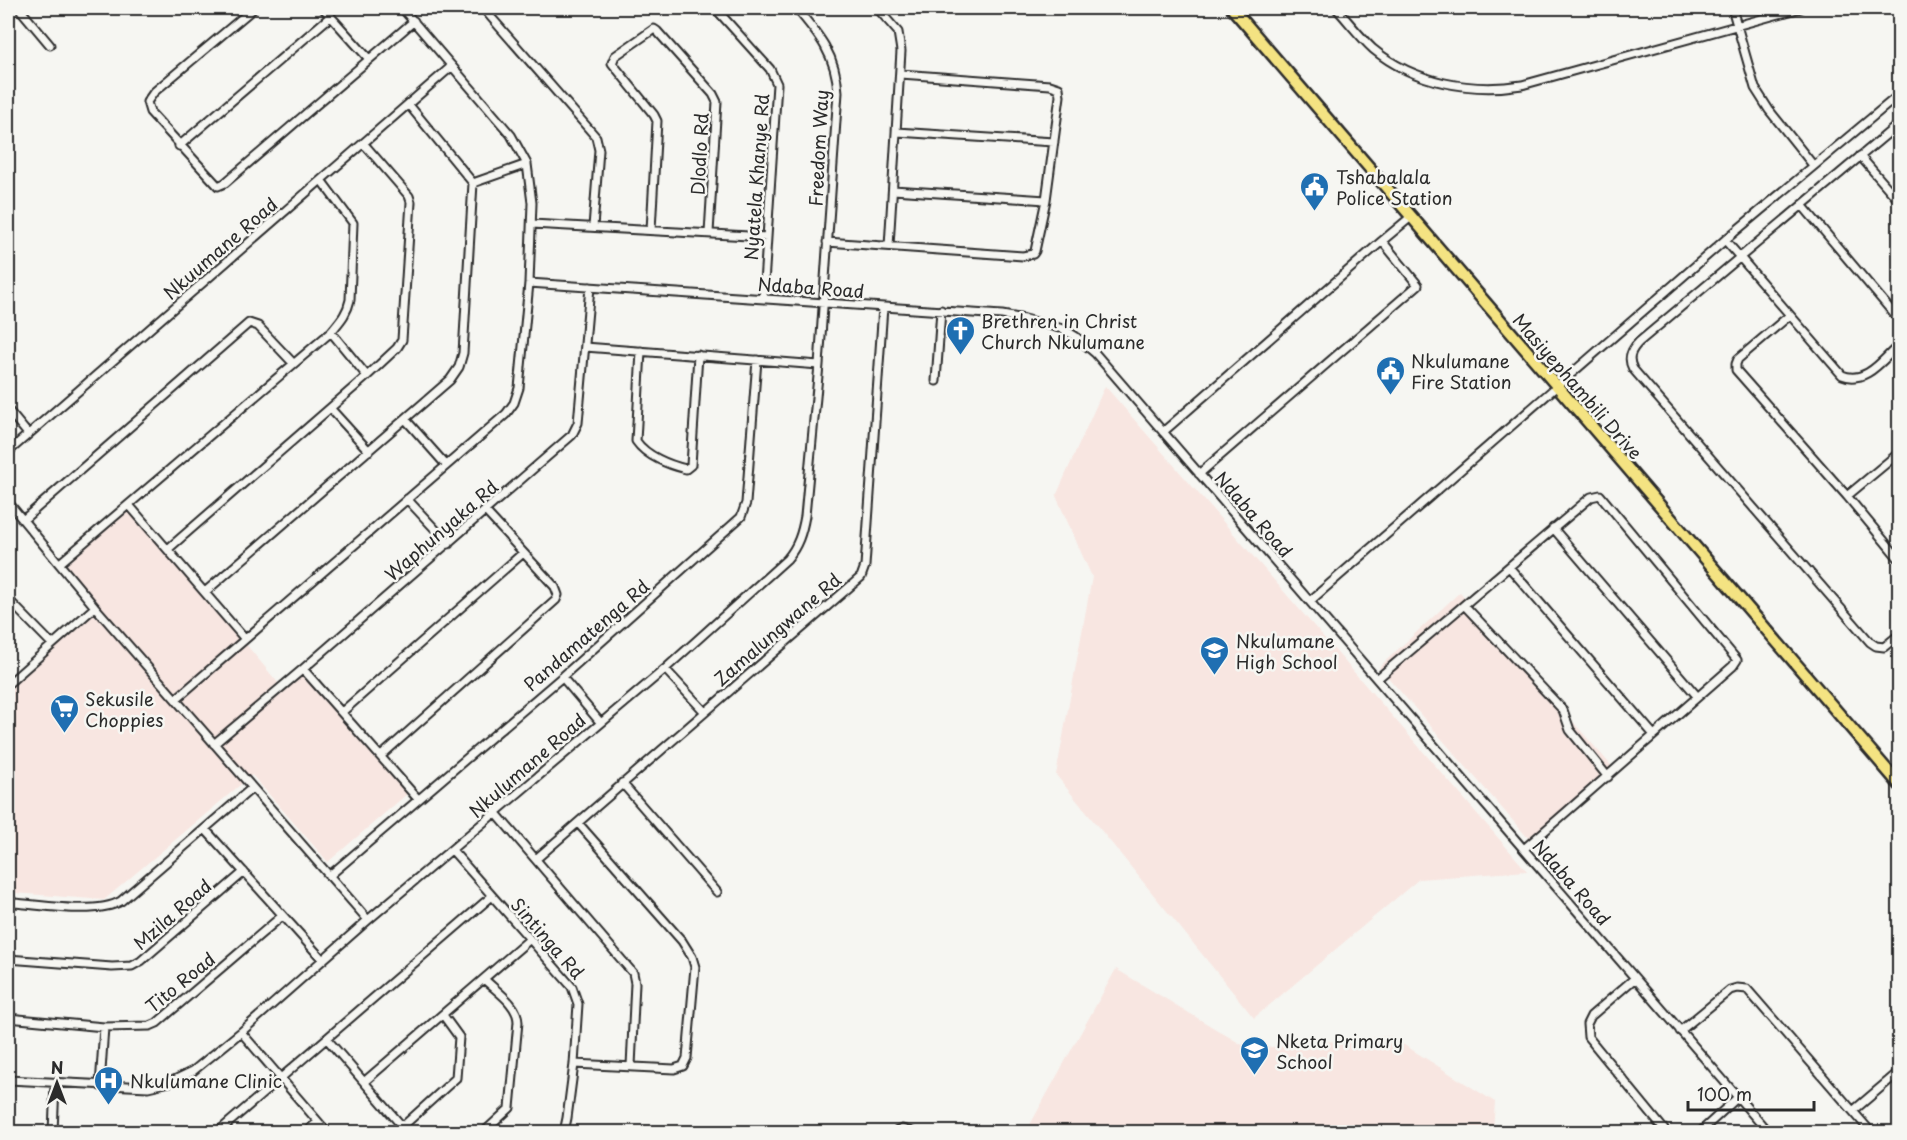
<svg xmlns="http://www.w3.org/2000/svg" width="1907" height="1140" font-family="'Playpen Sans',sans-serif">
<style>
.built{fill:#f8e6e1}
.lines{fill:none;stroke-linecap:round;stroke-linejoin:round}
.minor-casing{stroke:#2b2b2b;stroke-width:11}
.primary-casing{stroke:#2b2b2b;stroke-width:15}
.minor{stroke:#f6f6f2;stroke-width:7}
.primary{stroke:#f4e382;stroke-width:10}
.labels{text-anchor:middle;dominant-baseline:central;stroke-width:5;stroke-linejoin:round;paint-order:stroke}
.street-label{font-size:18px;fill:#2b2b2b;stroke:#f6f6f2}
.poi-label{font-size:18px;fill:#2b2b2b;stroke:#f6f6f2;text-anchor:start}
</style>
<rect width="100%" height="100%" fill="#f6f6f2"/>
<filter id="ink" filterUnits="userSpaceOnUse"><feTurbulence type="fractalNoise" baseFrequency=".0167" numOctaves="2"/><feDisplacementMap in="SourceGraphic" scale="12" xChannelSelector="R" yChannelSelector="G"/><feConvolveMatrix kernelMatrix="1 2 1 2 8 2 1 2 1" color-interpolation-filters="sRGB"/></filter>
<g filter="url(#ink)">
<path class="built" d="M1105 386 1527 871 1419 879 1254 1018 1056 775 1092 577 1056 496Z
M132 507 284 690 302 676 407 794 328 862 252 775 104 900 15 893 8 884V691L102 607 66 565Z
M1460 592 1616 771 1535 846 1379 667Z
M1116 969 1249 1049 1390 1036 1495 1102 1493 1132H1026Z"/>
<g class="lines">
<defs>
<path id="minor" d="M19 8 50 45
M254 8 154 92 147 102 150 112 218 186 225 183 414 21
M323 8 369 59
M483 8 596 137 599 150 593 227
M715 8 770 69 777 84 763 299
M877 8 898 32 901 51 889 246
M1336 8C1348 21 1360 37 1373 49 1414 83 1471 93 1522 85L1801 8
M1732 8 1755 88 1769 110 1813 165
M801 14 808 8
M1900 123 1639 342C1631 350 1627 358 1633 369L1870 642 1876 646 1884 647 1900 634
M897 132 1054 142
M179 146 331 16
M1860 156 1900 202
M473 183 527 164
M893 190 1046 200
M1802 205 1900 321
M532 224 767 237
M651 230 657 121 654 115 612 63 615 56 654 29 657 31 713 94 717 102 709 233
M1725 240 1842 375C1866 385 1883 359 1900 344
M1382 241 1412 216
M827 242 1023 256 1033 254 1035 251 1046 200 1060 96 1059 88 1050 85 901 74
M529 283 1002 315 1025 319 1063 329 1075 336 1095 353 1768 1132
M1790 315 1738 359 1736 364V370L1847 496 1900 560
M331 332 367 376
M585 347 819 365
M641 351 636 441C646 456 669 465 686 469L691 465 698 355
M936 381 941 310
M330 408 369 451
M8 410 28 434
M406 420 446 465
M1163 432 1382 241 1418 285 1199 474
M8 452 452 66
M1847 496 1900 452
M407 499 449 544
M8 502 95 607 368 920
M129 505 244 638
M23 520 249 323 258 326 293 363
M1553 528 1697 696
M168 549 367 376 397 348 402 340 411 202 409 196 364 144
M60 563 331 332C340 321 347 314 350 300L353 223 321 180
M1509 567 1654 735
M205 592 450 380 459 367 463 353 473 183 409 105
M8 599 52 644
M1310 601 1725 240 1900 94
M1464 605 1563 710 1570 730 1608 777
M303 669 418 799
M665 669 705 712
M562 677 600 722
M1377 679 1591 497 1600 495 1737 660 1733 666 1524 849
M8 684 95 607
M176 699 506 414 514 403 519 388 529 283 532 203 527 164 511 135 402 8
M342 712 523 553
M214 744 303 669 572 435 578 423 590 287
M381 756 556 600 558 595 555 587 486 512
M622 783 717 892
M495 812 633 973 635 983 631 1066
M205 829 323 960
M452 850 572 987 578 1004 574 1064 567 1118 564 1132
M536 859 861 577 865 566 883 307
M329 876 562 677 741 517 746 503 757 360
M8 897 14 903C43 905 97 915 121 901L252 788
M8 959 112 967 132 966 141 961 244 872
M1635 978 1591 1016 1587 1024 1588 1037 1666 1132
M8 1018 104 1027 150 1026 157 1023 282 916
M1680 1031 1730 990 1737 988 1747 989 1871 1132
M241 1032 327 1132
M327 1039 407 1132
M574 1064 674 1069 683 1066 687 1058 695 967 692 957 682 941 578 823
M8 1080 148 1087 170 1082 193 1071 241 1032 368 920 665 669 787 559C798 546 802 533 805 516L819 365 838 92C836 55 819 35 796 8
M364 1082 530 939
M100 1086 104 1027
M1853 1111 1900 1071
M402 1127 456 1078 459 1037 443 1015
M53 1132 55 1084
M218 1132 492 896
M306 1132 318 1122
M484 1132 510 1108 518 1022C518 1004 496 991 484 979
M895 1132 902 1129 912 1132
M1700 1132 1738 1097"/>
<path id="primary" d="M1232 8 1900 785"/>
</defs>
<use href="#minor" class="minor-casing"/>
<use href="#primary" class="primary-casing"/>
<use href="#minor" class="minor"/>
<use href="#primary" class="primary"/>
</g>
</g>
<defs>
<symbol id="civic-pin" viewBox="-11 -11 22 30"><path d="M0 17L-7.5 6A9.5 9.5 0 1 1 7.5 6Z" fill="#1f6fb2" stroke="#f6f6f2"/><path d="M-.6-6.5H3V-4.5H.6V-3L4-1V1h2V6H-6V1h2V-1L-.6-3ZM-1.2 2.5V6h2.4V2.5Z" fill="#fff"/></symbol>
<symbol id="church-pin" viewBox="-11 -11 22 30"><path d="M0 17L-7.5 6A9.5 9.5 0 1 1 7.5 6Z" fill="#1f6fb2" stroke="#f6f6f2"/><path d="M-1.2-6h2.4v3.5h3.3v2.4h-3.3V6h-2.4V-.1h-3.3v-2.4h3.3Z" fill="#fff"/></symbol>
<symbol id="school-pin" viewBox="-11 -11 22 30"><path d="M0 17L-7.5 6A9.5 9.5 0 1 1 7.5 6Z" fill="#1f6fb2" stroke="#f6f6f2"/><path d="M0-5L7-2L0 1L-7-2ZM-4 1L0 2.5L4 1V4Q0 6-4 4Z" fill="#fff"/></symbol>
<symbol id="supermarket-pin" viewBox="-11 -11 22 30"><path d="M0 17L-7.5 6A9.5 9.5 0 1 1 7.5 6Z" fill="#1f6fb2" stroke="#f6f6f2"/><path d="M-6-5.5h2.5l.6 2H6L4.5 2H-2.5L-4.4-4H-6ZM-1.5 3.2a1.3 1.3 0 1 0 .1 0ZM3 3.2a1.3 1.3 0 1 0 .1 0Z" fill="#fff"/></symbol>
<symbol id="hospital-pin" viewBox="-11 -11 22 30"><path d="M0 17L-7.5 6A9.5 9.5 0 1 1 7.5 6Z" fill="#1f6fb2" stroke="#f6f6f2"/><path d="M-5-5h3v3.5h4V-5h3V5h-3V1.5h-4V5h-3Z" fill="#fff"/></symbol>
</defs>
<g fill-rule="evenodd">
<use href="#civic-pin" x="1298" y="170" width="33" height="45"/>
<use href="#church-pin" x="944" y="314" width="33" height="45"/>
<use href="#civic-pin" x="1374" y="354" width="33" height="45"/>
<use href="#school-pin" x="1198" y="634" width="33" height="45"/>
<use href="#supermarket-pin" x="48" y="692" width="33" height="45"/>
<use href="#school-pin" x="1238" y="1034" width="33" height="45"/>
<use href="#hospital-pin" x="92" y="1064" width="33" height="45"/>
</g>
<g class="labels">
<g class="street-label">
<text transform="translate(818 148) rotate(-87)">Freedom Way</text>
<text transform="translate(699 154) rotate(-87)">Dlodlo Rd</text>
<text transform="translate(756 177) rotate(-86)">Nyatela Khanye Rd</text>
<text transform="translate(220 248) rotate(-41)">Nkuumane Road</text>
<text transform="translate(811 287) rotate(4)">Ndaba Road</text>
<text transform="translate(1578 386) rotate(49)">Masiyephambili Drive</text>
<text transform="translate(1254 514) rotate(49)">Ndaba Road</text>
<text transform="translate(441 530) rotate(-41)">Waphunyaka Rd</text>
<text transform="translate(777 629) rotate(-41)">Zamalungwane Rd</text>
<text transform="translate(586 635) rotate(-41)">Pandamatenga Rd</text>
<text transform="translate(527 765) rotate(-41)">Nkulumane Road</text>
<text transform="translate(1572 882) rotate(49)">Ndaba Road</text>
<text transform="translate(172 914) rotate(-41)">Mzila Road</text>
<text transform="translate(548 938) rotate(49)">Sintinga Rd</text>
<text transform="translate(180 982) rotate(-39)">Tito Road</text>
</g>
<g class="poi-label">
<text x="1336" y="176">Tshabalala<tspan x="1336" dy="21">Police Station</tspan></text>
<text x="981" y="320">Brethren in Christ<tspan x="981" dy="21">Church Nkulumane</tspan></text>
<text x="1411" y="360">Nkulumane<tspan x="1411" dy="21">Fire Station</tspan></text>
<text x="1236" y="640">Nkulumane<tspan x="1236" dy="21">High School</tspan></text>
<text x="85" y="698">Sekusile<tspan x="85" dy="21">Choppies</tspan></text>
<text x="1276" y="1040">Nketa Primary<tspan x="1276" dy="21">School</tspan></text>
<text x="130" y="1080">Nkulumane Clinic</text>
</g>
</g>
<rect width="1907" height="1140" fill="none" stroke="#f6f6f2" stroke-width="30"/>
<rect x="15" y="15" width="1877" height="1110" fill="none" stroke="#2b2b2b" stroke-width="2" filter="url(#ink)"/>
<g transform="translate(57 1083)" stroke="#f6f6f2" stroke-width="4.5" paint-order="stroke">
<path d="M0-4.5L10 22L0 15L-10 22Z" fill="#2b2b2b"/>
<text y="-9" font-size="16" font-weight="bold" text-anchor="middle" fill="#2b2b2b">N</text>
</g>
<path d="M1688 1101v9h126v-9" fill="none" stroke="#2b2b2b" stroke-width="3"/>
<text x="1697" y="1101" font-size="18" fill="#2b2b2b" stroke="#f6f6f2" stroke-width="4.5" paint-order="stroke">100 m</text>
</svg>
